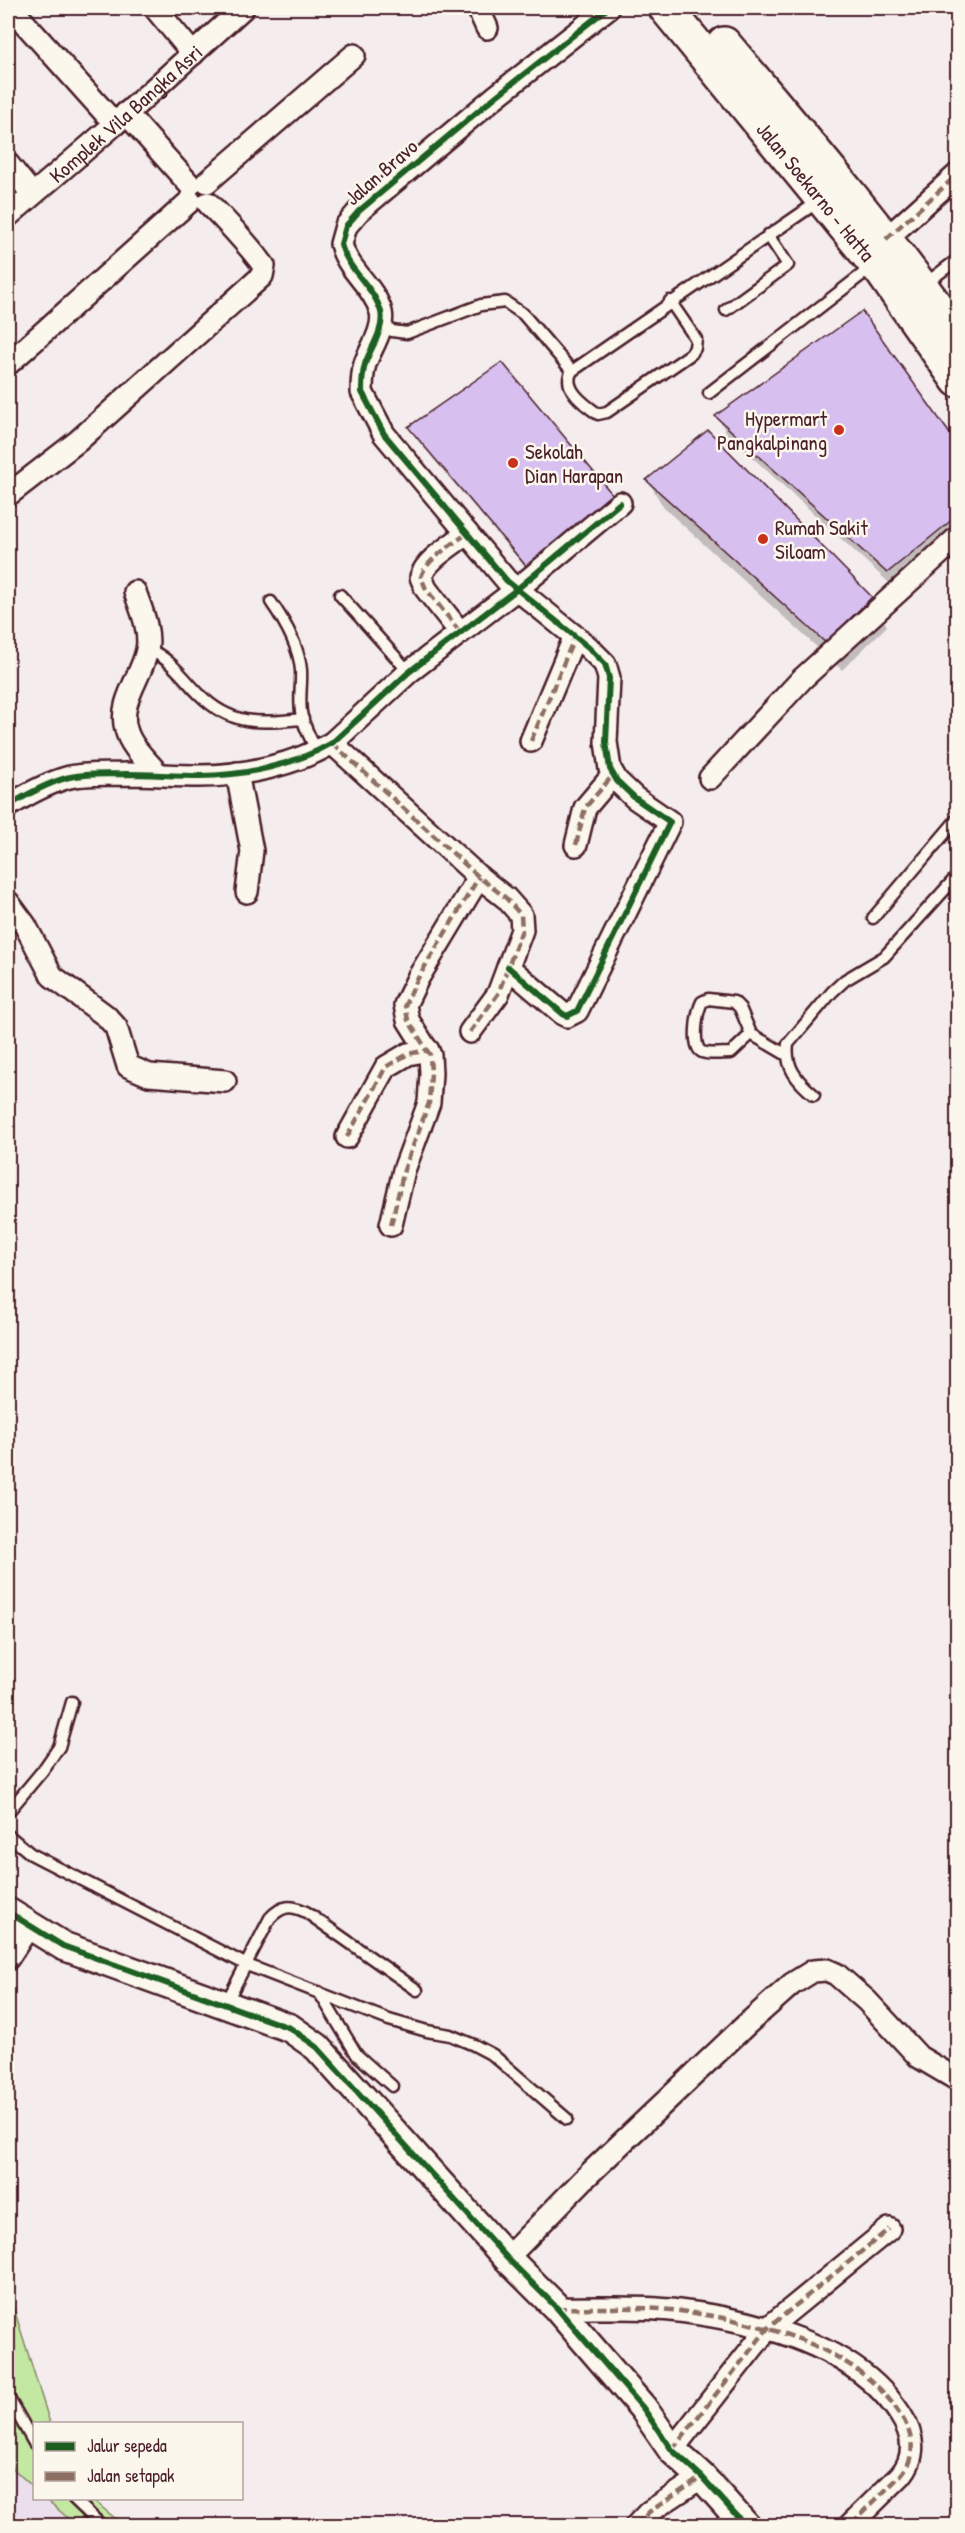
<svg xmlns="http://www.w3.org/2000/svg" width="965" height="2533" font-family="'Patrick Hand',sans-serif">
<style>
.built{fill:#ebdfee}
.green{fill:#c3e8a2;stroke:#868466;stroke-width:1.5}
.shadow{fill:#0003}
.building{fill:#d7c0f0;stroke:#4a1f2b;stroke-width:1.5}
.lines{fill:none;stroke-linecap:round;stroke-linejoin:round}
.service-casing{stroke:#4a1f2b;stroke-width:15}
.minor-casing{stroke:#4a1f2b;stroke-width:26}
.tertiary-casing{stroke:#4a1f2b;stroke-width:32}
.trunk-casing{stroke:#4a1f2b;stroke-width:38}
.service{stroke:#fbf7ec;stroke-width:10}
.minor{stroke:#fbf7ec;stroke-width:21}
.tertiary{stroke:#fbf7ec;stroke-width:27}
.trunk{stroke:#fbf7ec;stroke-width:33}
.quiet{stroke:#8d6e63;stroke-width:4.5;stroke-dasharray:9 4.5;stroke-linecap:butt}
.cycleway-casing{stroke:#fbf7ec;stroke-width:10}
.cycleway{stroke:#1b5e20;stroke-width:6}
.poi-dot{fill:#c8321e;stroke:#fbf7ec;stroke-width:2}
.labels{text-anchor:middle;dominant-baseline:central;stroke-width:5;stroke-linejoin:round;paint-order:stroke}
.street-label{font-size:21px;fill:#4a1f2b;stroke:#fbf7ec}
.poi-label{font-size:21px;fill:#4a1f2b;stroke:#fbf7ec;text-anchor:start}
</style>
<rect width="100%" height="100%" fill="#f4eced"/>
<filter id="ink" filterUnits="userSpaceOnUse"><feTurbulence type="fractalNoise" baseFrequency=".0167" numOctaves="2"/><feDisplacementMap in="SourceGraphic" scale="12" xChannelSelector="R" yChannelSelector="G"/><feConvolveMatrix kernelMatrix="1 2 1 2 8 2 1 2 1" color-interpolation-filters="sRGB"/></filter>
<g filter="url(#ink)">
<path class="built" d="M8 2299 34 2424V2498L89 2499 119 2525H8Z"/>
<path class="green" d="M8 2290 50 2423 34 2424V2488L8 2464Z
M46 2499H92L123 2525H76Z"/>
<path class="shadow" d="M717 416 958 448V543L899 592 728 435Z
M410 427 616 501 624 516 541 586 418 441Z
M708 432 871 598 887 626 842 670 664 508 648 481Z"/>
<path class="building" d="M862 311 958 445V515L887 573 715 416Z
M502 362 617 500 532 573 408 427Z
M708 430 872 597 826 643 646 480Z"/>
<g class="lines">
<defs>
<path id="service" d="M925 284 958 259
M670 301 696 339 695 348 691 354 607 412 598 414C585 405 561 388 572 371L819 201
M726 310 788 265 768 235
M381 320 392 331 407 333 481 305 505 302 523 314 572 371
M709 393 873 266
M340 595 409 672
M271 602C285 622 299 646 301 670 302 686 298 702 302 717 305 729 312 741 317 752
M148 649C171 659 182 677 199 694 232 727 261 723 303 719
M873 918 958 818
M751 1034 731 1053C722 1053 710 1055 702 1052 691 1047 697 1011 702 1002L708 999 734 1002 740 1008 751 1034 787 1055
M814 1095C797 1081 785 1067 788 1044L832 992 845 980 884 957 958 875
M8 1812 43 1770 59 1747 72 1702
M8 1835 31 1854 247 1965 389 2020 427 2031 450 2035 474 2045 493 2055 567 2119
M319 1992 357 2055 392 2086
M226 2003 270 1918C282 1905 291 1905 306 1912L417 1990
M8 2397 34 2443
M73 2498 102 2526"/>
<g id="minor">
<path d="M11 8 115 124"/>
<path d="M155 8 193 54"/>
<path d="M478 8 487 28"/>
<path d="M126 113 190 185"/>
<path d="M8 164 32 194"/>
<path d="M207 182 354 55"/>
<path id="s1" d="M8 216 115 124 243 8"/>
<path d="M886 239 958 174"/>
<path d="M8 364 190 201"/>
<path d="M8 495 78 441 262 276 264 266C247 243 228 223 208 203"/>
<path d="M135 592C141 609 151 631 147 650 142 676 118 702 126 729 130 746 147 761 158 774"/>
<path d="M460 632 426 589 421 577C426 559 453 545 467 533"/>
<path d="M531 741 575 636"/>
<path d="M332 743 479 877 506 898 521 915 522 930 498 994 470 1032"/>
<path d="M237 773 252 851 247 892"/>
<path d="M710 778 802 679 958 537"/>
<path d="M8 806C26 795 45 784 66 778 84 773 106 775 125 774 150 774 175 776 199 776 243 776 295 765 332 743L409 672 516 590 620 503"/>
<path d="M576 845 585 808 613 775"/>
<path d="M8 902 25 925 52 976 106 1016 116 1027 128 1066 149 1075 225 1081"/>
<path d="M508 967 563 1014 567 1016 577 1011 670 822 635 798 617 781 610 769 606 742 609 678 605 664 588 647 507 581 384 434 362 392C362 383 362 374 365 364 370 349 385 329 381 312 374 286 347 270 341 244L346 226 359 211 495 97 608 8"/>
<path d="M347 1137 386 1067 408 1054 428 1050"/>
<path d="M391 1225 404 1170 429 1103 431 1073 430 1055 408 1020 405 1005 418 978 479 877"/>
<path d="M8 1958 29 1926"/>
<path d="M507 2258 589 2174 747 2024 792 1984 813 1971 827 1970 836 1974 867 2001 919 2057 958 2080"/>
<path d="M557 2308C594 2309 634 2306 671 2310 750 2319 854 2343 900 2414 914 2435 917 2457 900 2476L849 2526"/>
<path d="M672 2450 768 2328 889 2229"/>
<path d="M636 2526 649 2512 702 2477"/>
</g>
<path id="tertiary" d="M8 1912 63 1946 290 2028 317 2047 507 2258 557 2308 643 2408 672 2450 702 2477 746 2526"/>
<g id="trunk">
<path id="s2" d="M666 8 883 273 958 380"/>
<path d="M724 44C805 140 885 234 958 337"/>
</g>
</defs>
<use href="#service" class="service-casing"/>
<use href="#minor" class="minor-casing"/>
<use href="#tertiary" class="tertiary-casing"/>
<use href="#trunk" class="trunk-casing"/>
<use href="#service" class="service"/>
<use href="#minor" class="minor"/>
<use href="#tertiary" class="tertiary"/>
<use href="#trunk" class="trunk"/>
<path class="quiet" d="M886 239 958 174
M460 632 426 589 421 577C426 559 453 545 467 533
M531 741 575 636
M332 743 479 877 506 898 521 915 522 930 498 994 470 1032
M576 845 585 808 613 775
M347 1137 386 1067 408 1054 428 1050
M391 1225 404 1170 429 1103 431 1073 430 1055 408 1020 405 1005 418 978 479 877
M557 2308C594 2309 634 2306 671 2310 750 2319 854 2343 900 2414 914 2435 917 2457 900 2476L849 2526
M672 2450 768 2328 889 2229
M636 2526 649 2512 702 2477"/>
<defs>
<path id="cycleway" d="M8 806C26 795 45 784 66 778 84 773 106 775 125 774 150 774 175 776 199 776 243 776 295 765 332 743L409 672 516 590 620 503
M508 967 563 1014 567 1016 577 1011 670 822 635 798 617 781 610 769 606 742 609 678 605 664 588 647 507 581 384 434 362 392C362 383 362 374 365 364 370 349 385 329 381 312 374 286 347 270 341 244L346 226 359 211 495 97 608 8
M8 1912 63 1946 290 2028 317 2047 507 2258 557 2308 643 2408 672 2450 702 2477 746 2526"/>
</defs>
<use href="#cycleway" class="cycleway-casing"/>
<use href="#cycleway" class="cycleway"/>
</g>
</g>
<g class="poi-dot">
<circle cx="839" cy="430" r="6"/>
<circle cx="513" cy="463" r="6"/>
<circle cx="763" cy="539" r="6"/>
</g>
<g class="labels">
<g class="street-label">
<text stroke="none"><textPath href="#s1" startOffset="156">Komplek Vila Bangka Asri</textPath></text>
<text transform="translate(381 172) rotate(-41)">Jalan Bravo</text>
<text stroke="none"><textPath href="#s2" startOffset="237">Jalan Soekarno - Hatta</textPath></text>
</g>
<g class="poi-label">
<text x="827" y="418" text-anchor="end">Hypermart<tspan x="827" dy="24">Pangkalpinang</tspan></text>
<text x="525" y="451">Sekolah<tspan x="525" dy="24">Dian Harapan</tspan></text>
<text x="775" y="527">Rumah Sakit<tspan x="775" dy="24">Siloam</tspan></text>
</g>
</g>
<rect width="965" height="2533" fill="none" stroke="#fbf7ec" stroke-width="30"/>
<rect x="15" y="15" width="935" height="2503" fill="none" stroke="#4a1f2b" stroke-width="2" filter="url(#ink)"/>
<rect x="33" y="2422" width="210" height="78" fill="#fbf7ec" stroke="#b4a19f" stroke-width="1.5"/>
<rect x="45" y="2442" width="30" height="9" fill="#1b5e20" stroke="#b4a19f" stroke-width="1.5"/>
<text x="87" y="2452" font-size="18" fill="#4a1f2b">Jalur sepeda</text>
<rect x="45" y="2472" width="30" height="9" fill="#8d6e63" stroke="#b4a19f" stroke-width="1.5"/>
<text x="87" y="2482" font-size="18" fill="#4a1f2b">Jalan setapak</text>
</svg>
